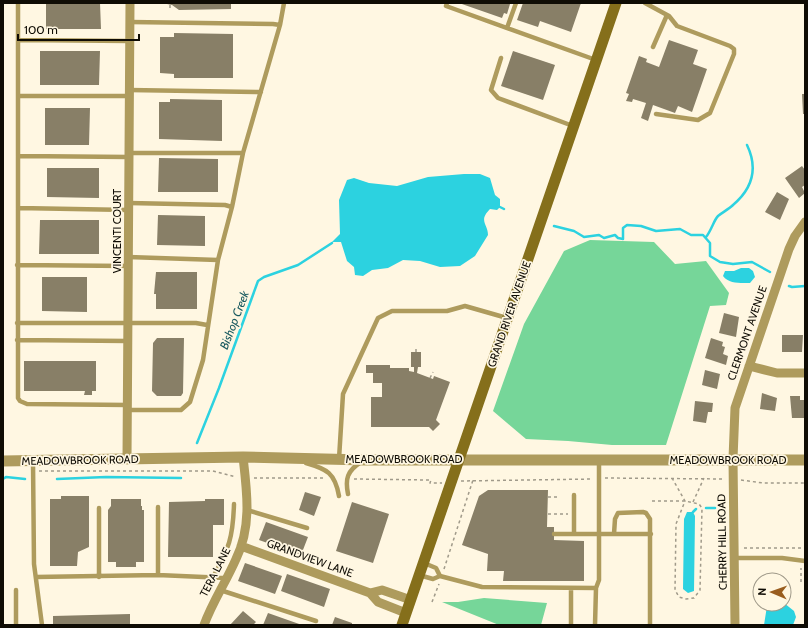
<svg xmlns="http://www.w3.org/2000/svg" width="808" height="628" font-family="Cabin,sans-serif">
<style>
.forest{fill:#76d699}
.water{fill:#2cd2e0}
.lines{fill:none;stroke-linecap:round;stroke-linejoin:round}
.stream{stroke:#2cd2e0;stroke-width:2.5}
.building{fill:#887f67}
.path{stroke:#a09a8a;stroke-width:1.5;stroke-dasharray:3 3;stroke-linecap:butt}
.service{stroke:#ae9b5d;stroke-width:4.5}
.minor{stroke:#ae9b5d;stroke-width:9}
.tertiary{stroke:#ae9b5d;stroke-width:11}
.secondary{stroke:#856f1b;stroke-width:11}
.labels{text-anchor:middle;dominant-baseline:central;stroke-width:3.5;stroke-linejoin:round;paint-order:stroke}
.street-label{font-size:11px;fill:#0f0c04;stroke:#fff7e2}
.water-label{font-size:12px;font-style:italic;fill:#1b5b60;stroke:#fff7e2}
</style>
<rect width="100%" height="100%" fill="#fff7e2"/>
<path class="forest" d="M590 240 654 242 675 264 706 261 729 293 726 305 710 306 666 445H612L568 441 526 439 493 411 524 324 564 251Z
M484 598 547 603 541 625H499L442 602H458Z"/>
<path class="water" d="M464 174H480L490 178 495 195 500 199V207L497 210 490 209C478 221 488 224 488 235L475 256 460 266 440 267 420 261 403 260 388 268 372 270 363 276 355 275 354 267 347 261 341 242H332L340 234 339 200 347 180 354 178 369 183 397 186 428 177Z
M741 268H749L753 271 755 277 750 283C740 283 729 284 723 276L725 271H734Z
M687 512H693L695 516 694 591 688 593 683 589 684 519Z
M784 603 794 611 796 617 793 625H764L767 606Z"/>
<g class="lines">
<path class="stream" d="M500 207 504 209
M554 226 574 231 584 237 599 235 604 238 615 235 618 238 623 239V228L627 225 641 226 656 231 680 229 691 235H703L710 243V256L720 262 733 264 752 262 770 272
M706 237C711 231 714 220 718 216 723 212 729 209 733 205 753 188 758 168 747 145
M789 286 792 287 805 286
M197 443 219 388 258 281 264 277 298 265 332 243
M3 479 6 477 25 479
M57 479 106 477 181 478
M706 508H715
M693 512 696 509"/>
</g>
<path class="building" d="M46 3H100L101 29H46Z
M162 3H231V9L179 10 172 5Z
M459 3H507L510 4 507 14 504 13 502 18Z
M523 3H581L571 32 540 21 538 27 517 20Z
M174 33 233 34V78H174V74L160 73V37H174Z
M669 40 698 50 693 64 707 69 692 112 678 106 675 113 653 105 648 121 641 118 646 103 633 99 632 102 626 101 629 94 626 93 639 56 647 59 646 62 659 67Z
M40 51H100L99 85H40Z
M513 51 555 65 543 100 501 86Z
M802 94H805V114H803Z
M170 99 222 100V141L159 139V102H170Z
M45 108H90L89 145H45Z
M159 158 218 159V192H158Z
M802 166 805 170V185L802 187 805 193 799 198 785 178Z
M47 168H99V198L47 197Z
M777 192 789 199 780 220 765 212Z
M158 215 205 216V246L157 245Z
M40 220H99V254H39Z
M156 272H197V309H156V294H154Z
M42 277H87V312L42 311Z
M724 313 739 317 736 337 719 333Z
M782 335H803L802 352H782Z
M157 338H184L183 393 181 396H157L152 391 153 343Z
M711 338 723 342 722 346 725 347 723 354 728 356 726 365 705 358Z
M411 352H421V367H418L417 373 433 379 434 376 450 382 436 420 440 424 433 431 429 427H371V397H382V383H373V373H366V365H390V368H409V371L414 372V367H411Z
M24 361H96V391H92V395H84L85 391H24Z
M705 370 720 374 717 389 702 385Z
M762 393 777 398 775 411 760 409Z
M790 396H800V400H805V418H792Z
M695 401 713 403 712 412H708L706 423 693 421Z
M488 490H548L547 527H554V540L584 541V581H503L504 571H487L488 554 462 545 479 496Z
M305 492 321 497 314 516 299 510Z
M61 496H89V547L78 552 77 566H50V499H61Z
M111 499H141V506H142V510H144V562H136V567H116V562H108V510L111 506Z
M205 499H224V525H213V557H168L169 502 205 501Z
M352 502 389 514 373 563 336 551Z
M266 522 308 537 301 555 259 540Z
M245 563 282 576 275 594 238 581Z
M287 574 330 589 324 607 281 591Z
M243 611 256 622 253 625H230Z
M268 613 302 625H263Z
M130 614V625H53V616Z
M335 617 352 623V625H332Z"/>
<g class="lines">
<path class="path" d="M170 5V10
M416 352V347
M430 378 433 372
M39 471H213L236 477
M254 478H326
M605 478 725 479
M354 479 429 480H431L430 483H442
M741 480 763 483H805
M461 481 593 479
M548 497H560
M652 501H685L699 504 702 508 700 590 694 598 686 599 679 597 675 590 676 524 685 501 672 478
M693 502 704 478
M548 514H568
M744 548H805
M444 569 473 480
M801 582V568
M432 602 439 584"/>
<path class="service" d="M18 3V398L20 401 27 404 128 405
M447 3 446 6 596 60
M645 3 669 16 677 26 730 46 734 49V54L710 113 698 120 656 114
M130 22 273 24 280 25
M507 28 516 3
M18 40 130 41
M653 47 667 15
M501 58 491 90 498 98 573 126
M129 90 261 92
M18 96H129
M129 153H243
M18 156 129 157
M129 203 225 205 232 207
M18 208 129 210
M128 257 218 260
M17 265 128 266
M17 323H196L207 325
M17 340 128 341
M128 410H181L190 402 203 360 218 260 232 207 243 153 280 25 284 3
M339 459 343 394 378 318 392 311H447L465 306 507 318
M33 461 34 564 42 625
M306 463C327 469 335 473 339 496
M348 494C345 479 347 471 361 462
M574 495V534
M247 510 307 528
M554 534H651
M614 534 615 519 618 513 643 512 646 513 650 519V625
M735 558H782L805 561
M158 575V507
M419 575 433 579 440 576 436 568 424 563
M440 576 482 587 596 588 599 580V460
M36 577 158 575 226 578
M99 577V508
M213 577C229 549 233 537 234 504
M16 590V625
M220 590 316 621
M571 625V588
M595 625 596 588"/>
<path class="minor" d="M749 366 777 373H805
M127 459 130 3
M241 546 370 593 382 590 411 600
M370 593 378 602 406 613
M204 625C213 601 226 582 236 559 252 526 247 492 243 457
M735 625 733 459 735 408 789 249 795 236 805 222"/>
<path class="tertiary" d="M3 461 243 457 365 460H805"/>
<path class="secondary" d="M402 625 616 3"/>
</g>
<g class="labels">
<g class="street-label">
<text transform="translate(117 231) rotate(-90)">VINCENTI COURT</text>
<text transform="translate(509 314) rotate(-71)">GRAND RIVER AVENUE</text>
<text transform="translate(747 333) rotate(-71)">CLERMONT AVENUE</text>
<text x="404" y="459">MEADOWBROOK ROAD</text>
<text transform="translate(80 460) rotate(-1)">MEADOWBROOK ROAD</text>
<text x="728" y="460">MEADOWBROOK ROAD</text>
<text transform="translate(722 542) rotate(-91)">CHERRY HILL ROAD</text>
<text transform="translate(310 558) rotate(20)">GRANDVIEW LANE</text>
<text transform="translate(215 572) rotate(-63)">TERA LANE</text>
</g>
<g class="water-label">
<text transform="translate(234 320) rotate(-69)">Bishop Creek</text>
</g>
</g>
<rect width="808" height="628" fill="none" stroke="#0f0c04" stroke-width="8"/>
<g transform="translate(772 592) rotate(272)"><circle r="19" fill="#fff7e2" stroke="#9f9989"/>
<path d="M0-3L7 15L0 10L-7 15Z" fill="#995d1e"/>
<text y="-6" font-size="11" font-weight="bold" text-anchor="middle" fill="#0f0c04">N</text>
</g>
<path d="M18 34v6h121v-6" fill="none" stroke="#0f0c04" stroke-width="2"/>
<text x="24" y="34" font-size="12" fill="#0f0c04" stroke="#fff7e2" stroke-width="3" paint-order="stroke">100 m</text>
</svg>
